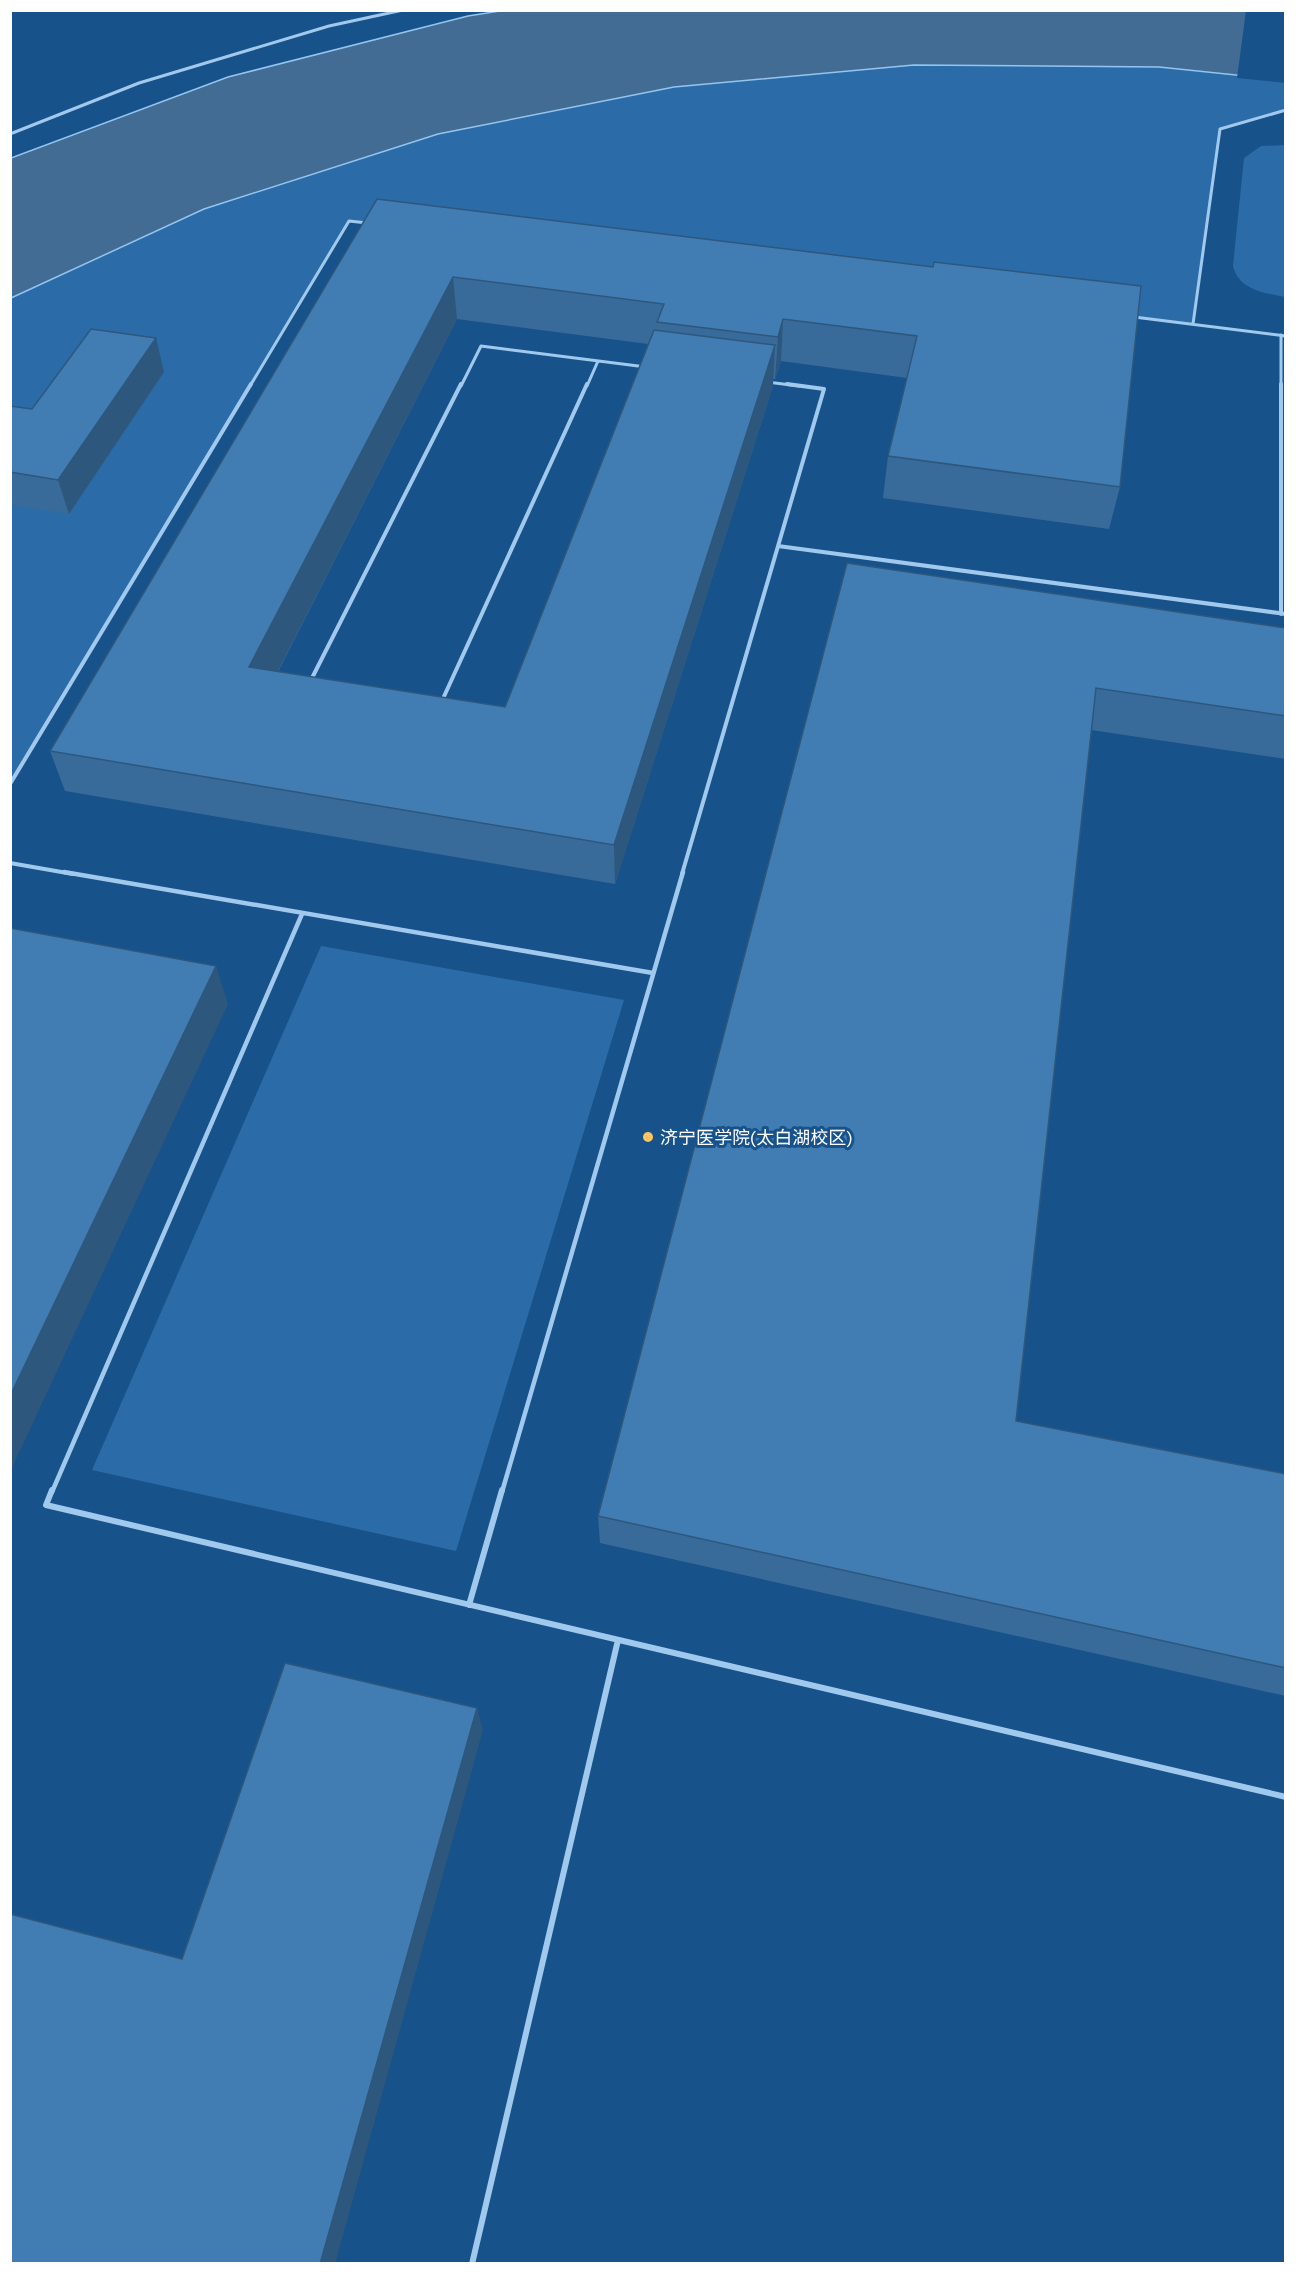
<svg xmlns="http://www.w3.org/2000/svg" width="1296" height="2274" font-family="'Work Sans','Noto Sans SC',sans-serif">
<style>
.green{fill:#2b6ca8}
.water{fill:#426c94;stroke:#94c5f0;stroke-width:1.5}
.pier{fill:#18528a}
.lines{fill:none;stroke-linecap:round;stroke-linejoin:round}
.lane-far3{stroke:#a1c9ee;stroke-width:3}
.lane-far2{stroke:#a1c9ee;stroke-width:4}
.lane-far1{stroke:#a1c9ee;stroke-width:4.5}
.lane{stroke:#a1c9ee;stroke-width:6}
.wall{fill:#386b99;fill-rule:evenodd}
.shaded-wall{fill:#2e577d}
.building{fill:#417cb2;stroke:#2e577d;stroke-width:1.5}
.poi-dot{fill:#ffc55e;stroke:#18528a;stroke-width:2}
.labels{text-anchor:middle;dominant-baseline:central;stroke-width:6;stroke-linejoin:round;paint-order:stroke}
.poi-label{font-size:18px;fill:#fff;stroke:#18528a;text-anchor:start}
</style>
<rect width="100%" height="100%" fill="#18528a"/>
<path class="green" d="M914 65 1159 67 1285 80V110L1220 129 1193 324 349 221 11 784V298L204 209 438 134 674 87Z
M1285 145H1286L1285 297C1264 293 1239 290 1233 266L1244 158 1261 146Z
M321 946 624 1000 456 1551 92 1470Z"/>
<path class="water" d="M506 10 1285 11V80L1159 67 914 65 674 87 438 134 204 209 11 298V158L228 77 468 16Z"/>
<path class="pier" d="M1246 11H1285L1286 83 1237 78Z"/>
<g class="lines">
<path class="lane-far3" d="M10 134 139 83 329 26 403 10
M1134 317 1286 336
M1193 324 1220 129 1286 110
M1281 335V386
M767 382 799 386
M250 386 349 221 367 223
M461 386 481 346 646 367
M587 386 598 361"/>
<path class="lane-far2" d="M1281 384V614
M778 546 1286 614
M310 682 461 384
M441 703 587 384
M10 784 251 384
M10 863 73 874
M682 874 824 389 787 384"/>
<path class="lane-far1" d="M64 872 653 973
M52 1492 302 914
M502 1492 683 872"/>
<path class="lane" d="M52 1490 46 1505 1286 1797
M469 1605 502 1490
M472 2264 618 1640"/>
</g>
<path class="wall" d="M377 199 933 267 1120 487 1109 529 883 498 888 456 907 378 781 361 775 379H773V386L615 884 65 791 50 751ZM457 319 648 344 505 707 278 672Z
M164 372 69 514 10 505V406L32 409Z
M847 563 1286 628V759L1091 730 1016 1421 1286 1474V1696L600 1543 598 1516Z"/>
<path class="shaded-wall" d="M453 277 457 319 259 708 249 667Z
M783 319 781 361 775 379 778 337Z
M156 338 164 372 69 514 58 480Z
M775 345 773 386 615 884 614 845Z
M216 966 228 1004 10 1472V1396Z
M477 1708 483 1730 335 2264H320Z"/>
<path class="building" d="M377 199 933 267 934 262 1141 286 1120 487 888 456 917 336 783 319 778 337 657 322 664 304 453 277 249 667 505 707 654 330 775 345 614 845 50 751Z
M91 329 156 338 58 480 10 472V406L32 409Z
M847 563 1286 628V716L1096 688 1016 1421 1286 1474V1668L598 1516Z
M10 928 216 966 10 1396Z
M285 1663 477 1708 320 2264H10V1914L182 1959Z"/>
<circle class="poi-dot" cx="648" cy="1137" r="6"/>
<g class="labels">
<g class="poi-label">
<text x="660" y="1137">济宁医学院(太白湖校区)</text>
</g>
</g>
<rect width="1296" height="2274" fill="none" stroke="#ffffff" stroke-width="24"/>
</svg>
